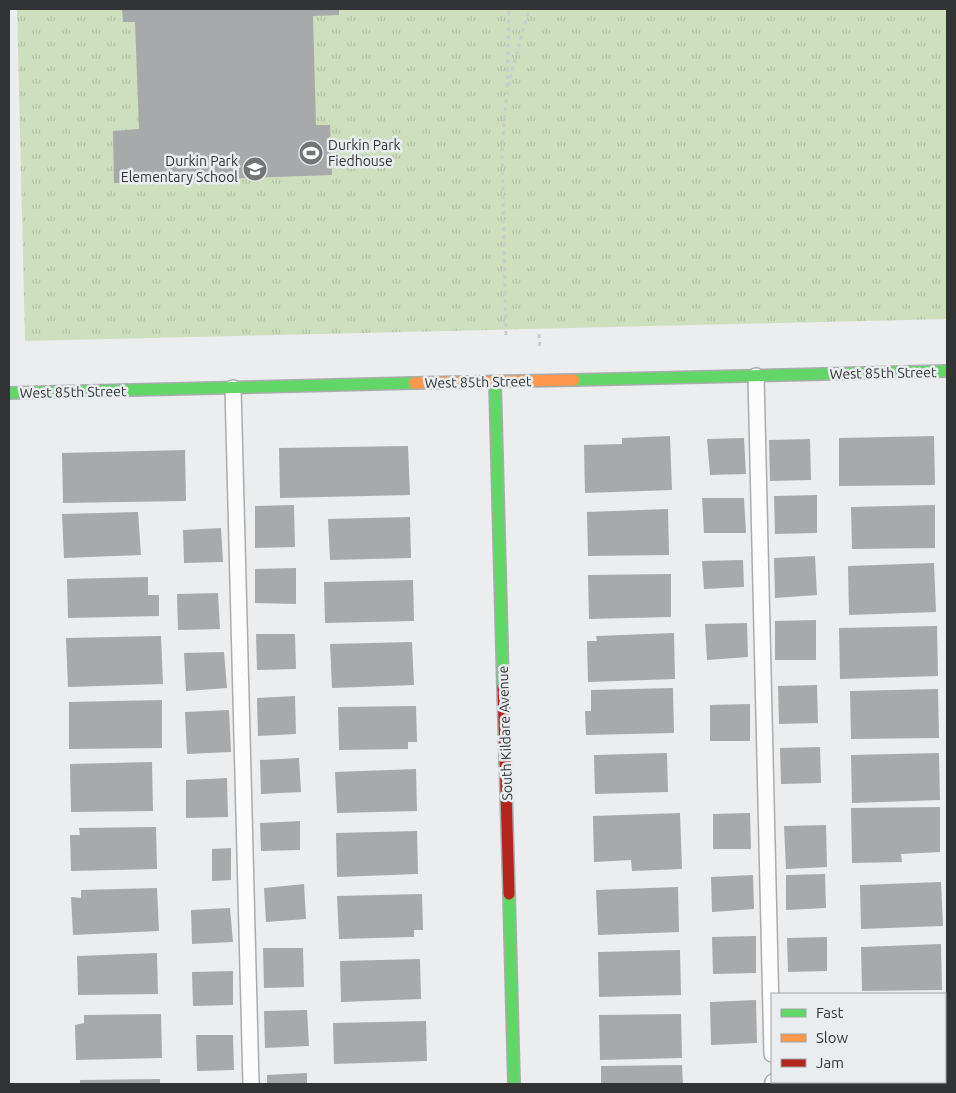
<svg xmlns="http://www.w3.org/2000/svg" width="956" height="1093" font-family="Ubuntu,sans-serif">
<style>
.park{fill:url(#park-tufts)}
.building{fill:#a8a9aa}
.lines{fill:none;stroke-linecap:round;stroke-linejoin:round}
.lane-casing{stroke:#aaabac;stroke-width:18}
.fast-casing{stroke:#aaabac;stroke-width:14}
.slow-casing{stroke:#aaabac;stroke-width:14}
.jam-casing{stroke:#aaabac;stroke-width:14}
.path{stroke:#ccc;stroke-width:3;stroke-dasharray:4 4;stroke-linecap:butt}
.lane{stroke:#fcfcfd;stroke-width:15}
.fast{stroke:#63d668;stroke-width:11}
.slow{stroke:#ff974d;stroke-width:11}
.jam{stroke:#b3261e;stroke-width:11}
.labels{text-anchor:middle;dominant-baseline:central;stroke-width:5;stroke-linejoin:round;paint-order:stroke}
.poi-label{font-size:14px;fill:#323334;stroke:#eaedf0;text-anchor:start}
.street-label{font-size:14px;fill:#323334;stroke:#eaedf0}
</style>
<defs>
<pattern id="park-tufts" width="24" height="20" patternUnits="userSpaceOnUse" patternTransform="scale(1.25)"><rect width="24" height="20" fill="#cedfbe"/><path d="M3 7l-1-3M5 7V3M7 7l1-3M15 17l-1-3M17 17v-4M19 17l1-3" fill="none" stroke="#b1c0a4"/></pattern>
</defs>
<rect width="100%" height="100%" fill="#ebedef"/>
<path class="park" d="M17 9H947V319L25 341Z"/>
<path class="building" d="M122 9H339V15L313 16 316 125H330L332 175 114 183 113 131 139 129 135 22H123Z
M670 436 672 490 585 493 584 445 622 444V438Z
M934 436 935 485 839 486V438Z
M744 438 746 474 710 475 707 439Z
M810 439 811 480 770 481 769 440Z
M408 446 410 495 280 498 279 448Z
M185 450 186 501 63 503 62 453Z
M817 495V533L775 534 774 496Z
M702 498H744L746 533H704Z
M294 505 295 547 255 548V506Z
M935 505V548L852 549 851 507Z
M668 509 669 555 588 556 587 512Z
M138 512 141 555 64 558 62 514Z
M410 517 411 558 330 560 328 519Z
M221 528 223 562 184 563 183 530Z
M815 556 817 595 775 598 774 558Z
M743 560 744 587 704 589 702 561Z
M934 563 936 612 849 615 848 566Z
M296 568V604L255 603V569Z
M671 574V617L589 619 588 575Z
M148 577V595H159V616L68 618 67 579Z
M413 580 414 621 325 623 324 582Z
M218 593 220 629 178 630 177 594Z
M816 620V660H775V621Z
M747 623 748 657 707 660 705 624Z
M937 626 938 676 840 679 839 628Z
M674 633 675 679 588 682 587 641H597L596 636Z
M256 634H295L296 669 257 670Z
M161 636 163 684 68 687 66 638Z
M412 642 414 685 332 688 330 644Z
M224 652 227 688 186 691 184 653Z
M817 685 818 723 779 724 778 686Z
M673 688 674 733 586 735 585 711H591V690Z
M938 689 939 738 851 739 850 691Z
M295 696 296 734 258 736 257 698Z
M162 700V748L69 749V702Z
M750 704V741H710V705Z
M416 706 417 742H408V749L339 750 338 707Z
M229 710 231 752 187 754 185 712Z
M820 747 821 783 781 784 780 748Z
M667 753 668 792 595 794 594 755Z
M939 753 940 800 852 803 851 755Z
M299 758 301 792 261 794 260 760Z
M152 762 153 811 71 812 70 764Z
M416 769 417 811 337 813 335 772Z
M227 778 228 817 186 818V780Z
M940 807V852L901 854 902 862 852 863 851 808Z
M680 813 682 869 632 871 631 860 594 862 593 816Z
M750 813 751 849H713V814Z
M300 821V850L261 851 260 823Z
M826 825 827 867 786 869 784 826Z
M156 827 157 869 71 871 70 835H80L79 828Z
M417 831 418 874 337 877 336 833Z
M231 848V880L212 881V849Z
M825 874 826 908 786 910V875Z
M753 875 754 909 712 912 711 877Z
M941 882 943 926 861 929 860 885Z
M304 884 306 919 266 922 264 888Z
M678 887 679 932 598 935 596 890Z
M157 888 159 931 73 935 71 897 81 898V890Z
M422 894 423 930H414V937L339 939 337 896Z
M230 908 233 942 192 944 191 910Z
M756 936V973L713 974 712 937Z
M827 937V971L788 972 787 938Z
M941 944 942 990 862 991 861 947Z
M263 948H303L304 987 264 988Z
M680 950 681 995 599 997 598 952Z
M157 953 158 994 78 995 77 956Z
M420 959 421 999 341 1002 340 961Z
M233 971V1005L193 1006 192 972Z
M756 1000 757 1043 711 1045 710 1002Z
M307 1010 309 1046 265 1048 264 1011Z
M161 1014 162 1058 76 1060 75 1025 84 1023V1015Z
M681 1014 682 1058 600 1060 599 1015Z
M426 1021 427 1061 334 1064 333 1023Z
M196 1035H233L234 1070 197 1071Z
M682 1065 683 1084H601V1066Z
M307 1073V1084H267V1075Z
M160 1079V1084H80V1080Z
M790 1082H828V1084H790Z
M865 1082H946V1084H865Z"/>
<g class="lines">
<defs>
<path id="lane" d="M756 376 772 1054
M233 388 251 1084
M773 1082V1084"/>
<path id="fast" d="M574 380 947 371
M495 382 503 687
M9 393 414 383
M509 894 514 1084"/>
<path id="slow" d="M414 383 574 380"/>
<path id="jam" d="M503 687 509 894"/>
</defs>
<use href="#lane" class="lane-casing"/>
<use href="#fast" class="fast-casing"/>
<use href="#slow" class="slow-casing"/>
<use href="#jam" class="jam-casing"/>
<path class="path" d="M508 86 529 9
M539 334 540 349
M506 335 502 150 507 91 509 9"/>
<use href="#lane" class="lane"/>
<use href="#fast" class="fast"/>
<use href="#slow" class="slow"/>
<use href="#jam" class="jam"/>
</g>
<defs>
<symbol id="stadium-disc" viewBox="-11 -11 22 22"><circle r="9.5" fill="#737475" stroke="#eaedf0"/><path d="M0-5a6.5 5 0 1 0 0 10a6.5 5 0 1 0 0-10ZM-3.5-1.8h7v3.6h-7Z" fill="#fff"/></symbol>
<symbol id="school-disc" viewBox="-11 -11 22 22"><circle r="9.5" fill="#737475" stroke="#eaedf0"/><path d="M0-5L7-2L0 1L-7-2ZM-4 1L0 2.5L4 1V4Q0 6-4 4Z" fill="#fff"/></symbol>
</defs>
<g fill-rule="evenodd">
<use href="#stadium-disc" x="297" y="139" width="28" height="28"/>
<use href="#school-disc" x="241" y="155" width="28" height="28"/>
</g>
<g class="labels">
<g class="poi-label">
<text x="328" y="145">Durkin Park<tspan x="328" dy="16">Fiedhouse</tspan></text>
<text x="238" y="161" text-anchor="end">Durkin Park<tspan x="238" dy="16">Elementary School</tspan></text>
</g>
<g class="street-label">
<text transform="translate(883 373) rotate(-1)">West 85th Street</text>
<text transform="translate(478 382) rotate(-1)">West 85th Street</text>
<text transform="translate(73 392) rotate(-1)">West 85th Street</text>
<text transform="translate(505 733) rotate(-92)">South Kildare Avenue</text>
</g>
</g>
<rect width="956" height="1093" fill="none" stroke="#323334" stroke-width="20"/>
<rect x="771" y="993" width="175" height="90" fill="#eaedf0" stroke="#a0a3a5"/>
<rect x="781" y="1009" width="25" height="8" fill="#63d668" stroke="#a0a3a5"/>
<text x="816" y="1018" font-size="15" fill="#323334">Fast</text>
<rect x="781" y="1034" width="25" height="8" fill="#ff974d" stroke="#a0a3a5"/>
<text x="816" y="1043" font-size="15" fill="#323334">Slow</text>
<rect x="781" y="1059" width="25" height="8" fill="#b3261e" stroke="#a0a3a5"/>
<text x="816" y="1068" font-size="15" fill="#323334">Jam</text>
</svg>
